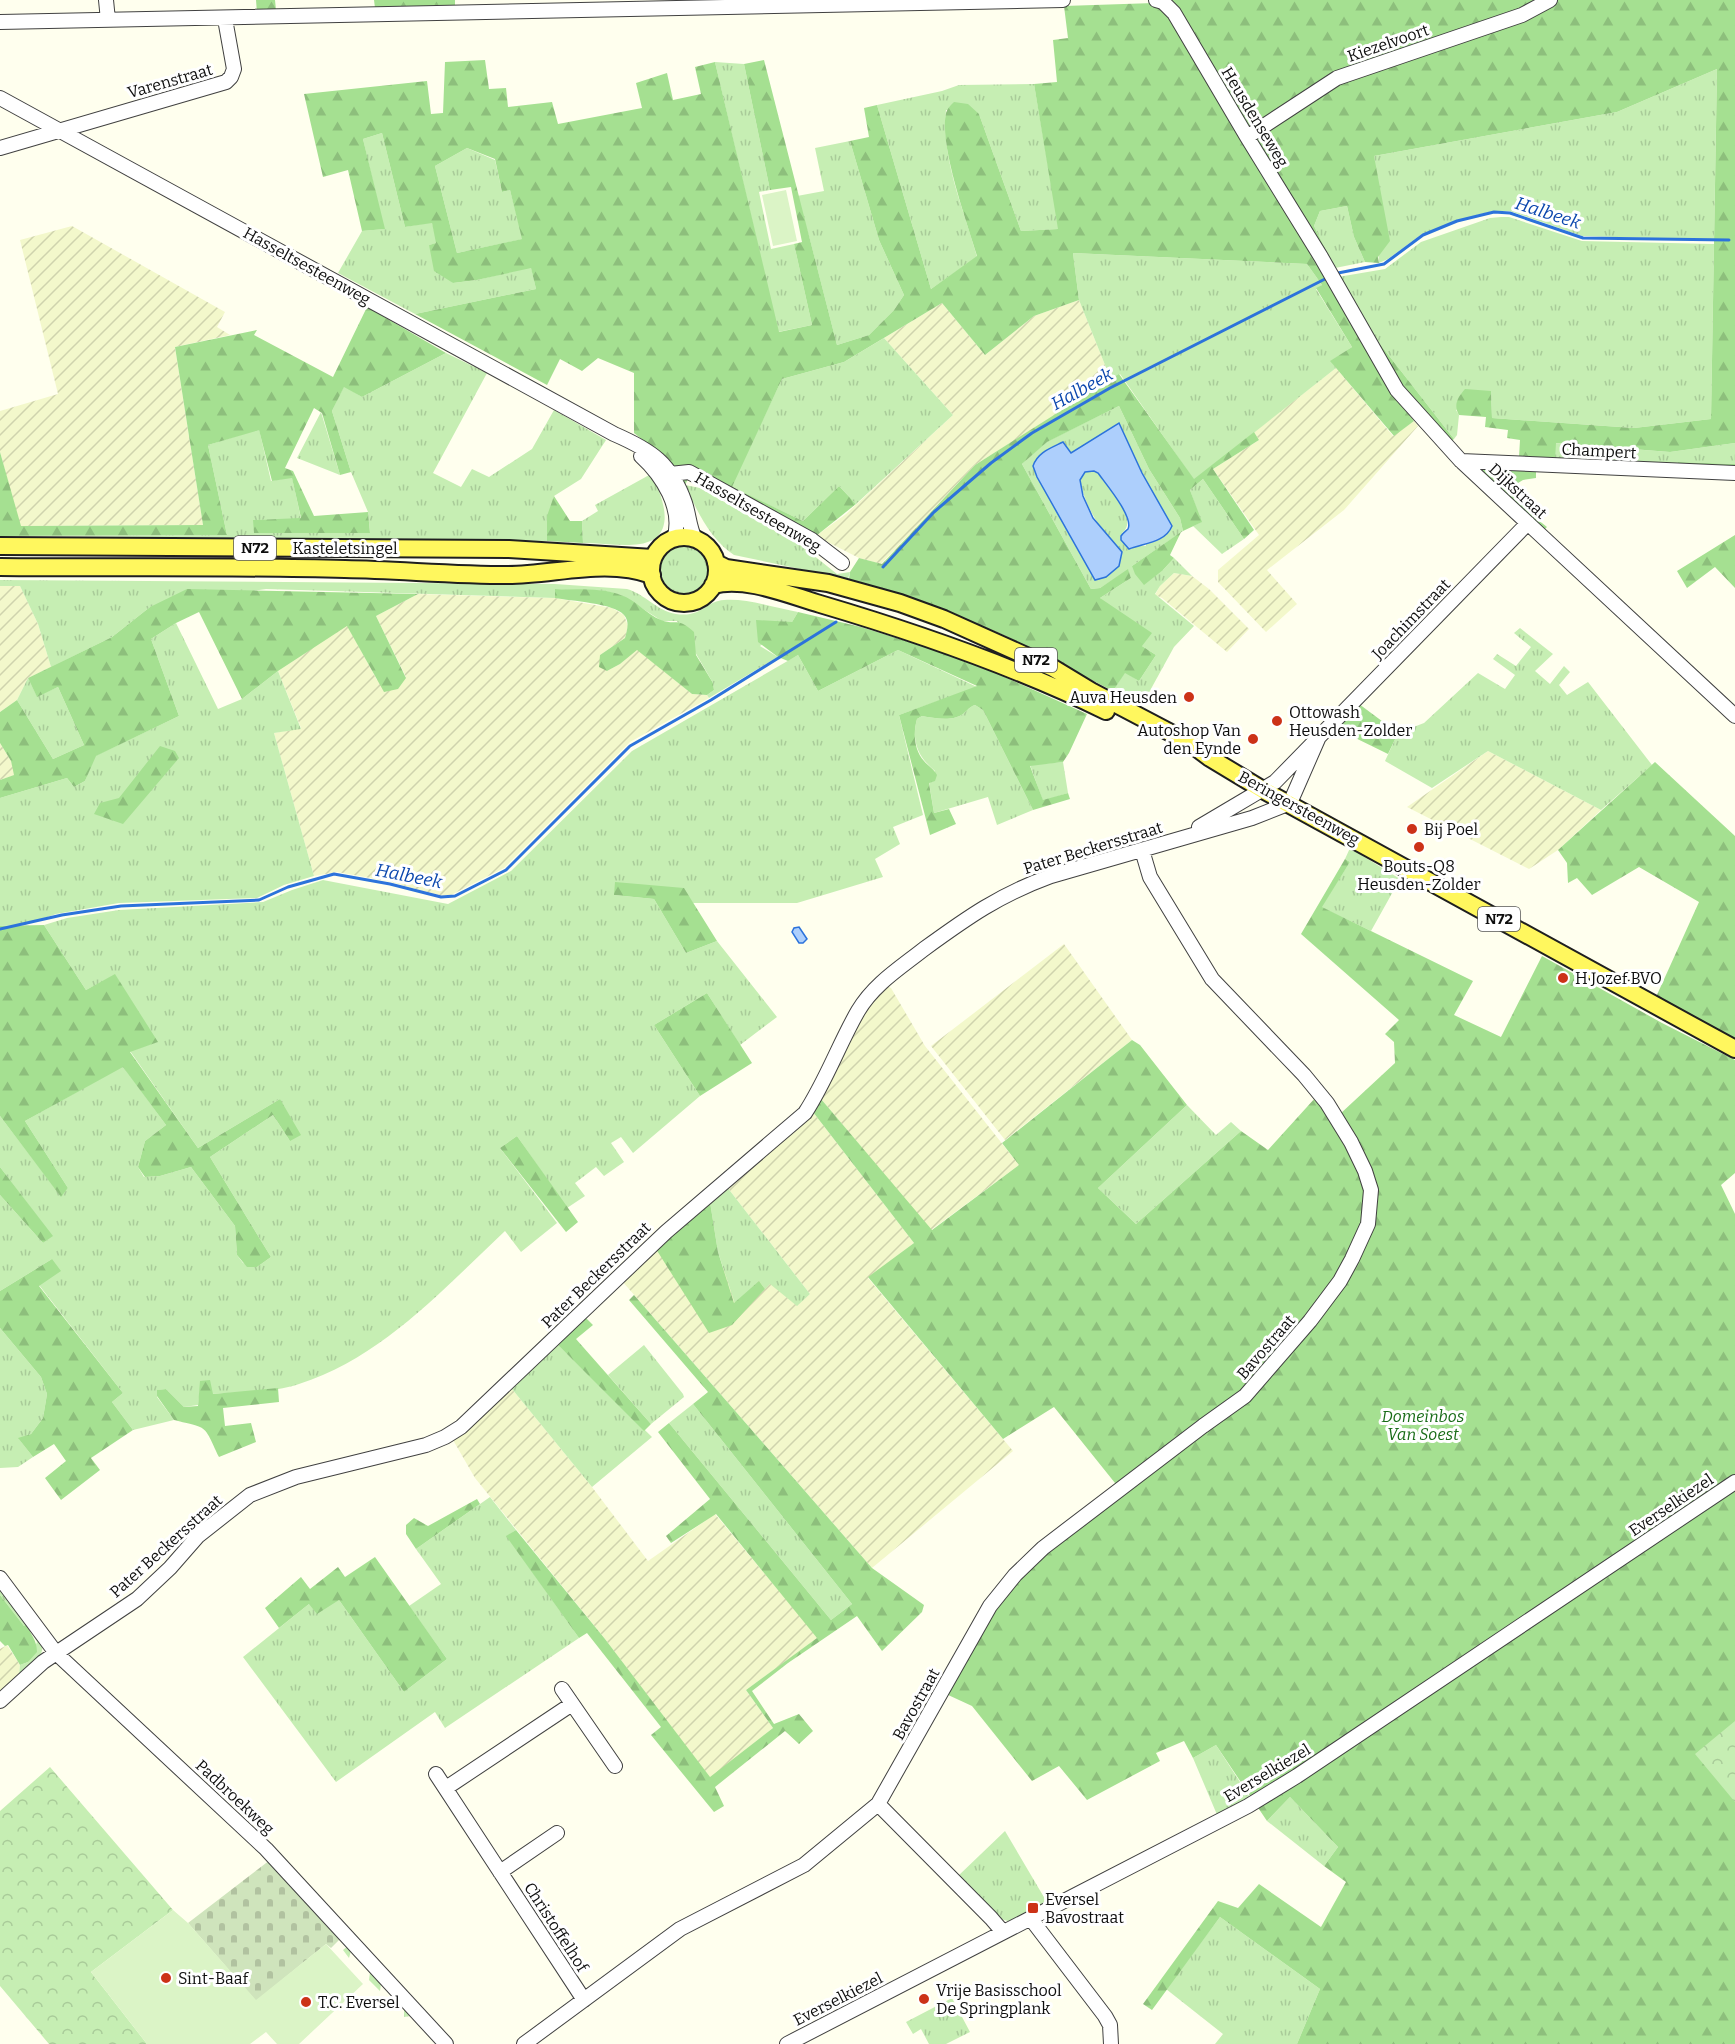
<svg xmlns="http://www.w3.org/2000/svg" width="1735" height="2044" font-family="Bitter,serif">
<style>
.farmland{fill:url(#farmland-furrows)}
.grass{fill:url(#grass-tufts);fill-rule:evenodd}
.forest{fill:url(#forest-firs);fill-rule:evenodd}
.cemetery{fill:url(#cemetery-stones)}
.park{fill:url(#park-crowns)}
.pitch{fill:#dbf4c6}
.water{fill:#adcffc;stroke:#2c73db;stroke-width:1.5}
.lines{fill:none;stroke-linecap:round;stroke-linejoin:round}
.stream{stroke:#2c73db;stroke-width:3}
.minor-casing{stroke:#414141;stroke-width:16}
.major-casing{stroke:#1f1f1f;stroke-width:20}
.minor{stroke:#fff;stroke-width:14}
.major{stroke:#fff75e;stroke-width:16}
.poi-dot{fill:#cc3217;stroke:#fff;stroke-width:2}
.labels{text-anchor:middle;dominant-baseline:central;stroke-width:6;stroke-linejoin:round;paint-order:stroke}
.shield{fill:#fff;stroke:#565656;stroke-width:1.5}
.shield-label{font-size:15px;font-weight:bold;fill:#0e0e0e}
.street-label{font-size:16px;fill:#0e0e0e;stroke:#fff}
.poi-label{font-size:16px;fill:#0e0e0e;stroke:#fff;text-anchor:start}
.park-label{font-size:16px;font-style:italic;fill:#186c17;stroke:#fff}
.water-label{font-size:18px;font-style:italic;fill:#0a46ad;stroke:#fff}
</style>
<defs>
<pattern id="farmland-furrows" width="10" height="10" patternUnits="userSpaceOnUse" patternTransform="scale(1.5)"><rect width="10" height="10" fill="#f3f8cb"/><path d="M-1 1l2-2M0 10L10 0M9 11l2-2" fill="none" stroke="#cfd3ad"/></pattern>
<pattern id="grass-tufts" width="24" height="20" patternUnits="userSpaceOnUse" patternTransform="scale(1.5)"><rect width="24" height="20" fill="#c6eeb3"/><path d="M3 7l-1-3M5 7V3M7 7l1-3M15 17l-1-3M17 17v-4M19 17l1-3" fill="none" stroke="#a9cb99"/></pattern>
<pattern id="forest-firs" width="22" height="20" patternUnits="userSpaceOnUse" patternTransform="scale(1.5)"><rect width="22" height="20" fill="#a5e091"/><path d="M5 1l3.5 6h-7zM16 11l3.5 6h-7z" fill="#8dbf7c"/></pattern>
<pattern id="cemetery-stones" width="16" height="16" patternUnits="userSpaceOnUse" patternTransform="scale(1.5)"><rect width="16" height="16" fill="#cfe4bc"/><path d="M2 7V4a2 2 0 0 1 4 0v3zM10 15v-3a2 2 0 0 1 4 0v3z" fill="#b1c2a0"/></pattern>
<pattern id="park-crowns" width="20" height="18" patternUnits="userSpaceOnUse" patternTransform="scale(1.5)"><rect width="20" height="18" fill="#c6eeb3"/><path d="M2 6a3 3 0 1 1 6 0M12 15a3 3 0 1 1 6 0" fill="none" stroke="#a9cb99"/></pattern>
</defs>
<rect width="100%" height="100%" fill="#ffe"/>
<path class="farmland" d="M72 226 225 312 217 327 230 335 175 347 203 525 20 526 0 452V411L58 394 20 240Z
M1079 300 1111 380 975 465 881 564 859 558 816 536 846 514 953 415 884 338 942 303 985 355 1034 316Z
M1336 368 1393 436 1414 421 1418 426 1344 510 1267 570 1297 604 1266 632 1218 582V570L1259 535 1213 469 1259 440 1254 432Z
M1174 573 1192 576 1209 589 1249 629 1227 652 1162 598 1155 595 1160 586Z
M0 586H20L38 624 51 667 28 678 17 700 0 712Z
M418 594 555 598 612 608 624 615 628 626 625 638 600 655 607 671 620 664 637 649 692 694 707 695 709 698 630 742 504 868 451 895 439 896 392 882 337 872 314 876 274 733 301 728 278 671 347 625 377 680 406 677 376 616Z
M0 743 11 761 15 775 0 780Z
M1488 751 1601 810 1558 850 1529 869 1407 807Z
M1064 944 1132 1040 1005 1140 931 1046Z
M886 986 891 988 925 1046 1019 1165 931 1230 821 1099 862 1015Z
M813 1112 914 1243 868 1278 1013 1451 872 1568 622 1281 656 1249 770 1283 797 1305 810 1294 727 1187Z
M512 1389 592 1487 648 1561 715 1514 818 1638 746 1690 773 1728 710 1778 605 1639 475 1478 453 1440Z
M7 1645 20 1665 19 1675 0 1692V1649Z"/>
<path class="grass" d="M715 62 744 64 770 190 759 192 771 249 794 244 812 325 778 332Z
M1717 69 1714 240 1582 236 1510 211H1493L1477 215 1422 234 1388 259 1379 263 1374 156 1617 112Z
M1034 84 1059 229 1021 231 979 114 946 110C941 159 964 210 977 257L931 289 877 105 942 91 959 85Z
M382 133 405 227 432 222 437 243 429 245 453 283 477 280 531 267 536 289 415 314 338 273 362 231 384 229 363 139Z
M850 141 879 240 904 295 894 310 869 335 837 345 810 240 797 196 824 191 815 148Z
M467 148 495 160 502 192 510 190 523 239 457 253 435 166Z
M1347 206 1354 237 1365 262 1335 268 1314 226 1320 211Z
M1501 217H1509L1582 241 1714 244 1711 419 1634 428 1492 418 1491 391 1456 410 1459 415 1457 435 1454 439 1369 330 1338 277 1385 269 1421 242 1490 218Z
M1073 253 1307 264 1322 285 1316 289 1352 347 1331 361 1336 368 1194 480 1120 374 1111 380 1079 300Z
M884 338 953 415 856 504 839 486 803 521 731 487 782 379 844 362Z
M446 353 487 373 433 473 461 487 472 469 489 477 532 449 554 410 606 440 581 479 554 496 547 541 44 536 227 535 208 445 259 429 271 481 292 477 301 519 253 520 370 533 368 512 351 472 332 411 344 386 362 397Z
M1119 406 1149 469 1180 518 1183 531 1132 566 1163 570 1174 558 1192 576 1174 573 1160 586 1155 594 1194 626 1174 647 1141 707 1113 691 1125 672 1139 681 1156 655 1142 646 1100 598 1131 578 1128 570 1100 588 1091 589 1022 464 1046 442ZM1119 424 1142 473 1146 546 1138 545 1129 549 1126 547 1122 533C1140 519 1108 487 1098 473L1094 471 1085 472 1080 480C1084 501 1093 517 1105 534L1095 580 1037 477 1065 444 1071 453Z
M321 412 340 475 297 458Z
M1555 443 1670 452 1735 443V464L1678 462 1672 468 1555 460Z
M651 474C663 496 679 538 640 544 623 547 602 543 583 543L582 521 598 511 595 505Z
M1203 479 1244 539 1222 554 1193 526 1201 522 1190 490Z
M685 485 700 488 803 547 837 574 850 572 848 579 734 555C710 539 697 511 685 485Z
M660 570a24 24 0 1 1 48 0a24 24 0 1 1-48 0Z
M0 580 555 584 627 589C645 594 657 611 676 614 702 618 705 601 724 600 746 598 776 608 798 612L792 622 760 646 778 657 709 698 707 695 714 690 713 683 677 621H662L621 595 605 591 556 589 555 598 266 589 150 607 112 637 51 667 38 624 20 586H0Z
M176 623 218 709 242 699 278 671 301 729 274 733 314 876 284 885 257 898 119 903 56 914 25 925 0 926V798L67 778 74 787 85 781 95 756 179 716 151 639Z
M1520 628 1553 654 1535 671 1550 684 1564 666 1570 672 1559 685 1567 695 1588 682 1652 765 1601 810 1488 751 1432 788 1385 761 1398 733 1424 723 1478 673 1505 689 1515 675 1493 659 1497 654 1516 666 1531 647 1514 633Z
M898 650 977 687 899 715 923 815 893 827 900 844 875 859 883 877 797 903H693L683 888 614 895 654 899 686 953 717 941 777 1017 740 1045 707 993 654 1025 700 1096 633 1153 621 1137 611 1143 624 1162 604 1176 596 1167 575 1183 585 1196 567 1208 517 1136 500 1148 557 1223 521 1252 505 1231C442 1290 383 1357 299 1384 272 1393 240 1392 212 1394L201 1381 198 1405 184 1407 166 1389 158 1390 157 1397 174 1420 133 1430 112 1402 123 1393 39 1285 52 1259 0 1291V1195L43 1243 52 1236 0 1167V1116L61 1196 68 1188 25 1121 123 1066 166 1125 145 1141 138 1167 144 1177 160 1176 191 1167 235 1226 237 1255 243 1263 257 1267 271 1257 210 1157 273 1115 290 1141 280 1099 198 1148 130 1051 157 1042 115 975 86 990 44 925 67 918 119 910 263 902 292 890 323 880 448 904 511 871 632 751 798 655 818 691Z
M28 678 37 696 58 687 84 745 53 759 17 700Z
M975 705 983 710 1033 810 997 825 988 797 934 813 929 782 935 771C918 757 911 741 917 719L922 716C934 718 952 722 963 714 967 711 969 707 975 705Z
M1063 762 1068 793 1043 801 1030 765Z
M1350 848 1400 879 1371 931 1321 907 1350 862 1345 859Z
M1187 1105 1216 1135 1231 1122 1241 1131 1136 1224 1098 1188Z
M727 1187 810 1294 797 1306 770 1284 765 1289 759 1281 735 1304 718 1252 710 1202Z
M0 1328 41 1377 47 1394 43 1418 31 1434 19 1439 33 1457 18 1467 0 1468Z
M557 1344 652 1437 592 1487 512 1389Z
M644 1345 683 1394 684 1397 651 1424 608 1375Z
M693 1404 852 1604 831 1620 669 1423Z
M490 1497 516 1530 507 1536 579 1638 445 1728 435 1712 336 1782 243 1657 309 1604 339 1600 404 1692 447 1659 409 1606 441 1584 416 1549Z
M0 1587 42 1642C45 1659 31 1666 19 1675L20 1665 28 1662 37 1642 27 1624 24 1626 0 1595Z
M1216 1745 1251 1799 1218 1817 1193 1758Z
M1290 1797 1338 1847 1324 1866 1267 1821Z
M1005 1831 1048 1904 1011 1922 998 1918 957 1877Z
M1220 1917 1320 1989 1297 2044H1215L1223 2034 1166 1989Z
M348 1946 411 2014 410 2016 404 2017V2009L381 1984 380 1991 369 1980 370 1972 351 1951 349 1958 343 1950Z
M952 1998 970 2032 946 2044H929L921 2029 913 2034 906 2022Z"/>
<path class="forest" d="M256 0H275L276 10 257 13Z
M374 0H455V7L375 8Z
M1157 0H1735V443L1670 452 1556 443 1555 460 1519 457 1520 440 1507 438 1508 430 1485 427 1486 417 1459 415C1453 405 1458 397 1465 389L1491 391 1492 418 1634 428 1711 419 1717 69 1617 112 1374 156 1390 241 1378 257 1379 263 1365 262 1354 237 1347 206 1320 211 1314 226 1335 268 1369 330 1454 439 1448 443 1404 408 1414 421 1394 436 1336 368 1330 361 1352 347 1316 288 1322 285 1307 264 1073 253 1079 300 1034 316 985 355 942 303 844 362 782 379 732 487 803 521 839 486 856 504 816 536 690 475 685 485 663 456 634 433V373L598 358 582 371 560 359 547 385 415 314 536 289 531 268 477 280 453 283 434 271 429 245 436 243 432 223 405 227 382 133 363 139 385 229 362 231 348 170 323 177 304 94 427 81 431 114 443 113 445 62 485 60 489 89 506 88 508 107 552 102 558 124 642 108 636 83 667 73 673 100 701 94 695 67 715 62 779 332 812 325 794 244 802 242 791 187 770 190 744 64 764 60 837 345 869 335 894 310 904 295 879 240 850 141 869 137 864 108 877 105 931 289 977 256C967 222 939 146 946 113 947 109 950 106 954 102L968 104 979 114 1021 231 1058 229 1034 84 1057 82 1053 40 1068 38 1064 6 1154 3ZM467 148 495 159 502 192 510 190 522 239 457 253 435 166Z
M367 307 446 353 362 397 344 387 332 411 351 472 340 475 322 413 314 408 285 468 293 471 314 516 368 512 370 533H254L253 520 301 518 292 478 272 481 259 430 208 445 227 535 0 536V452L21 526 203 525 175 347 257 330 254 335 333 377Z
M1119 374 1194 479 1254 432 1259 440 1213 469 1254 530 1244 539 1203 479 1190 490 1202 522 1183 531 1180 518 1149 469 1119 406 1047 442 1022 464 1091 589 1100 588 1128 569 1131 578 1100 598 1152 633 1142 646 1156 655 1139 681 1125 673 1113 691 1006 636 942 609 849 579 850 572 859 558 882 564 975 465Z
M1678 462 1735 464V471L1672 468Z
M1483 469H1536V478L1523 480 1518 483C1517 502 1533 516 1547 527L1543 531 1480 471Z
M554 496 570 521H582L583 543 547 541V516Z
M1181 532 1170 555 1174 558 1163 570 1144 585 1135 574 1132 566Z
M1735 535V588L1715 567 1687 588 1677 571Z
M187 589 418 594 376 616 406 678 398 689 384 692 347 626 278 671 242 699 199 612 176 623 151 639 179 716 96 756 85 781 74 787 67 778 0 798V780L14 775 11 761 0 743V712L17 700 53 759 84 745 58 687 37 697 28 678 112 637 150 607Z
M555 589C576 590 601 587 621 595 636 600 646 614 661 620 676 626 677 616 694 632L696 655 713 683 714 690 707 695 692 694 637 650 620 664 607 671 599 667 600 655 625 638C627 630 630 622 624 615 614 603 570 601 555 598Z
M798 612 861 627 967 660 1087 714 1069 753 1063 762 1030 766 1043 800 1068 793 1070 799 1033 810 983 710 975 705C969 707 968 710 963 714 952 722 934 718 922 716L917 719C913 733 914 750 924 761 928 766 934 769 937 775L935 781 929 783 934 813 949 809 956 824 930 835 899 715 977 686 898 650 818 691 798 655 788 661 778 657 758 642 756 620 792 622Z
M1359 704 1398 733 1388 754 1337 729Z
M160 746 175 751 179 758 123 824 94 814 100 803 119 798Z
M1655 762 1735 836V1040L1656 997 1699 902 1639 867 1592 895 1577 878 1568 883 1567 863 1558 850Z
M1345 859 1350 862 1322 907 1473 981 1454 1015 1501 1037 1542 956 1662 1023 1735 1060V1173L1721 1185 1735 1214V2044H1297L1320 1989 1220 1917 1152 2010 1143 2004 1218 1901 1238 1908 1259 1884 1321 1927 1346 1882 1324 1866 1338 1847 1290 1797 1267 1821 1216 1745 1193 1758 1184 1741 1156 1753 1160 1761 1087 1800 1059 1766 1032 1781 972 1706 946 1694 992 1607 1033 1563 1116 1496 1115 1483 1054 1407 1003 1439 868 1277 914 1243 813 1112 821 1099 932 1230 1019 1165 1002 1143 1132 1040 1140 1045 1187 1105 1098 1188 1136 1224 1241 1131 1268 1150 1316 1097 1340 1114 1395 1063 1394 1042 1385 1034 1399 1020 1301 934Z
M615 882 684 888 717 941 686 953 654 899 614 895Z
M44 925 86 990 115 974 158 1042 130 1052 198 1148 280 1099 301 1135 290 1141 273 1115 210 1157 271 1257 257 1267H247L237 1255 235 1226 191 1167 160 1176 145 1177 138 1167 145 1141 166 1125 123 1067 25 1121 68 1188 61 1197 0 1116V926Z
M707 993 752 1063 700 1096 654 1025Z
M517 1136 578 1222 566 1232 500 1148Z
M0 1167 53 1236 43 1243 0 1195Z
M710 1202 718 1252 734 1303 759 1281 765 1289 732 1325 709 1333 656 1249Z
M52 1259 61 1271 39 1286 123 1393 112 1402 133 1430 91 1458 100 1470 61 1500 45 1478 66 1461 54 1444 33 1457 18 1438 31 1434 43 1418 47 1394 41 1377 0 1328V1291Z
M634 1295 872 1568 924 1605 922 1612 882 1651 857 1616 788 1663 752 1691 774 1724 799 1714 813 1731 799 1744 785 1731 715 1787 724 1806 714 1812 651 1735 661 1727 587 1633 579 1638 506 1536 516 1530 605 1639 710 1777 773 1728 746 1690 817 1638 716 1514 671 1543 666 1536 710 1499 658 1432 669 1423 831 1620 852 1604 693 1404 708 1392 629 1300Z
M584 1316 593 1325 576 1339 651 1424 644 1431 557 1344Z
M210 1380 213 1394 278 1388 279 1402 223 1408 225 1426 251 1423 256 1442 219 1457C203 1423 209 1429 174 1420L157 1396V1390L166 1389 184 1407 198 1406 200 1381Z
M477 1499 480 1504 416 1549 406 1534V1525L414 1518 428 1526Z
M375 1557 447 1659 404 1692 339 1600 317 1614 309 1604 279 1628 265 1608 301 1577 310 1589 338 1567 345 1577Z
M0 1595 24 1626 28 1623C28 1634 37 1637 37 1652L28 1662 20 1665 8 1645 5 1646 0 1641Z"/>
<path class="cemetery" d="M270 1860 341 1938 331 1948 326 1944 256 2001 188 1923Z"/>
<path class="park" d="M1735 1721V1802L1695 1754Z
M50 1767 173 1910 91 1972 147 2044H49L0 1986V1811Z"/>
<path class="pitch" d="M786 190 797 241 773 246 762 195Z
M173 1910 188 1923 256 2000 326 1944 363 1984 299 2044H277L266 2032 250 2044H147L91 1972Z"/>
<path class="water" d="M1119 423 1142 473 1172 526C1165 543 1144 543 1129 549L1121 540V536C1123 533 1126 531 1128 529 1134 517 1105 483 1098 473L1094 471 1085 472 1080 480 1083 496 1093 518 1122 552 1119 566 1106 577 1095 580 1037 477 1033 466C1038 452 1051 448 1063 442L1071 453Z
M799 927 807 939 803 943H799L792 932 794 928Z"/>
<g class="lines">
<path class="stream" d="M1338 273 1384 264 1423 235 1457 221 1494 212 1510 213 1583 238 1729 240
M883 567 934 512 991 463 1032 433 1110 388 1325 279
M0 929 62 915 121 906 259 900 288 887 334 874 390 884 441 897 455 896 506 870 630 746 711 700 836 622"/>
<defs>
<path id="minor" d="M106 0 108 20
M1156 0 1163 2 1174 13 1247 137 1321 257 1397 390 1461 461 1735 716
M0 22 1063 0
M0 98 614 434C651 450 671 463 685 503 689 515 689 527 695 539
M1247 137 1337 78 1522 15 1550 0
M0 148 226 82 231 77 234 69 225 19
M641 456C662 475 684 509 674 539
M1461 461 1735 473
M670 474 689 472 812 540 842 563
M1199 827 1275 782 1528 523
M0 1578 56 1653 266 1849 446 2044
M562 1689 615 1766
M0 1701 43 1662 137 1599 170 1568 198 1536 250 1495 296 1477 426 1445 445 1437 461 1427 666 1232 805 1113C826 1081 839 1044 858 1011 874 984 900 968 924 949 968 917 999 895 1051 876L1252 818 1290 803 1318 739
M436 1774 584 2000
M446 1788 572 1704
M878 1804 991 1918 1003 1932
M500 1872 557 1833
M1031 1919 1105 2016 1110 2025 1111 2044
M524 2044 680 1929 804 1865 878 1804 990 1606 1015 1575 1043 1548 1203 1426 1245 1396 1310 1321 1340 1281 1352 1259 1368 1224 1371 1190 1365 1171 1351 1142 1327 1103 1304 1075 1212 979 1150 877 1142 850
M787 2044 1248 1806 1297 1776 1735 1482"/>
<path id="major" d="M651 570a33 33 0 1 1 66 0a33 33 0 1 1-66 0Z
M0 546 509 549 653 558
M716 563 726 568 828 583 900 603 944 619 1053 668 1091 691 1190 743 1210 758 1263 790 1735 1049
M0 567C115 568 230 566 345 569 399 570 453 575 508 575 555 575 606 558 652 575
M713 585C745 576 789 595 820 604 918 633 1014 666 1106 711"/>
</defs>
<use href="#minor" class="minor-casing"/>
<use href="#major" class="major-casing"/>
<use href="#minor" class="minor"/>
<use href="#major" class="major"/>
</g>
<g class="poi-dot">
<circle cx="1189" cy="697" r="6"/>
<circle cx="1277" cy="721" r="6"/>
<circle cx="1253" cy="739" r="6"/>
<circle cx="1412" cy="829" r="6"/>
<circle cx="1419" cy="847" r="6"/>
<circle cx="1563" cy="978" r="6"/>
<rect x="1027" y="1902" width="12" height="12" rx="3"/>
<circle cx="166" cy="1978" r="6"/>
<circle cx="924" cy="1999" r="6"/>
<circle cx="306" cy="2002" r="6"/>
</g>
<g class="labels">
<g class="shield">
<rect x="234" y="536" width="42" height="24" rx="4.5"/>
<rect x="1015" y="648" width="42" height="24" rx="4.5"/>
<rect x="1478" y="907" width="42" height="24" rx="4.5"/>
</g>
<g class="shield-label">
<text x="255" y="548">N72</text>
<text x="1036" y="660">N72</text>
<text x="1499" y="919">N72</text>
</g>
<g class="street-label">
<text transform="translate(1388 43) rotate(-19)">Kiezelvoort</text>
<text transform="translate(170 81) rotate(-16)">Varenstraat</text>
<text transform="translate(1255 117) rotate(59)">Heusdenseweg</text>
<text transform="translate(307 266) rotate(29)">Hasseltsesteenweg</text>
<text transform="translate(1599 451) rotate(3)">Champert</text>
<text transform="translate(1518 491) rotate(43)">Dijkstraat</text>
<text transform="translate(758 512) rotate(30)">Hasseltsesteenweg</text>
<text x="345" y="548">Kasteletsingel</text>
<text transform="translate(1411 619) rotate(-46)">Joachimstraat</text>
<text transform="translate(1299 808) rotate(29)">Beringersteenweg</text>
<text transform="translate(1093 848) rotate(-17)">Pater Beckersstraat</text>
<text transform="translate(596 1275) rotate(-44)">Pater Beckersstraat</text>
<text transform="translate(1266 1347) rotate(-49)">Bavostraat</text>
<text transform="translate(1671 1505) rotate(-34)">Everselkiezel</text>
<text transform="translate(166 1546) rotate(-42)">Pater Beckersstraat</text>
<text transform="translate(916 1704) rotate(-61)">Bavostraat</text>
<text transform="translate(1267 1773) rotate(-31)">Everselkiezel</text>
<text transform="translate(235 1797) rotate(43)">Padbroekweg</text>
<text transform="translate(556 1927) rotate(57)">Christoffelhof</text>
<text transform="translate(838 1999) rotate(-27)">Everselkiezel</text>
</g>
<g class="poi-label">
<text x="1177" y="697" text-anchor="end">Auva Heusden</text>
<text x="1289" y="712">Ottowash<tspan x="1289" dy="18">Heusden-Zolder</tspan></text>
<text x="1241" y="730" text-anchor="end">Autoshop Van<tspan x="1241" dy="18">den Eynde</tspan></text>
<text x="1424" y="829">Bij Poel</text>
<text x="1419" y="866" text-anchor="middle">Bouts-Q8<tspan x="1419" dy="18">Heusden-Zolder</tspan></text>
<text x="1575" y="978">H Jozef BVO</text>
<text x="1045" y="1899">Eversel<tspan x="1045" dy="18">Bavostraat</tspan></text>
<text x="178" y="1978">Sint-Baaf</text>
<text x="936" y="1990">Vrije Basisschool<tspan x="936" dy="18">De Springplank</tspan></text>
<text x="318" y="2002">T.C. Eversel</text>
</g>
<g class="park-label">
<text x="1423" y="1416">Domeinbos<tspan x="1423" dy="18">Van Soest</tspan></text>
</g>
<g class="water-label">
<text transform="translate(1548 213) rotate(18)">Halbeek</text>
<text transform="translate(1082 389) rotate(-29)">Halbeek</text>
<text transform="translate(409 876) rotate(11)">Halbeek</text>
</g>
</g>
</svg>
